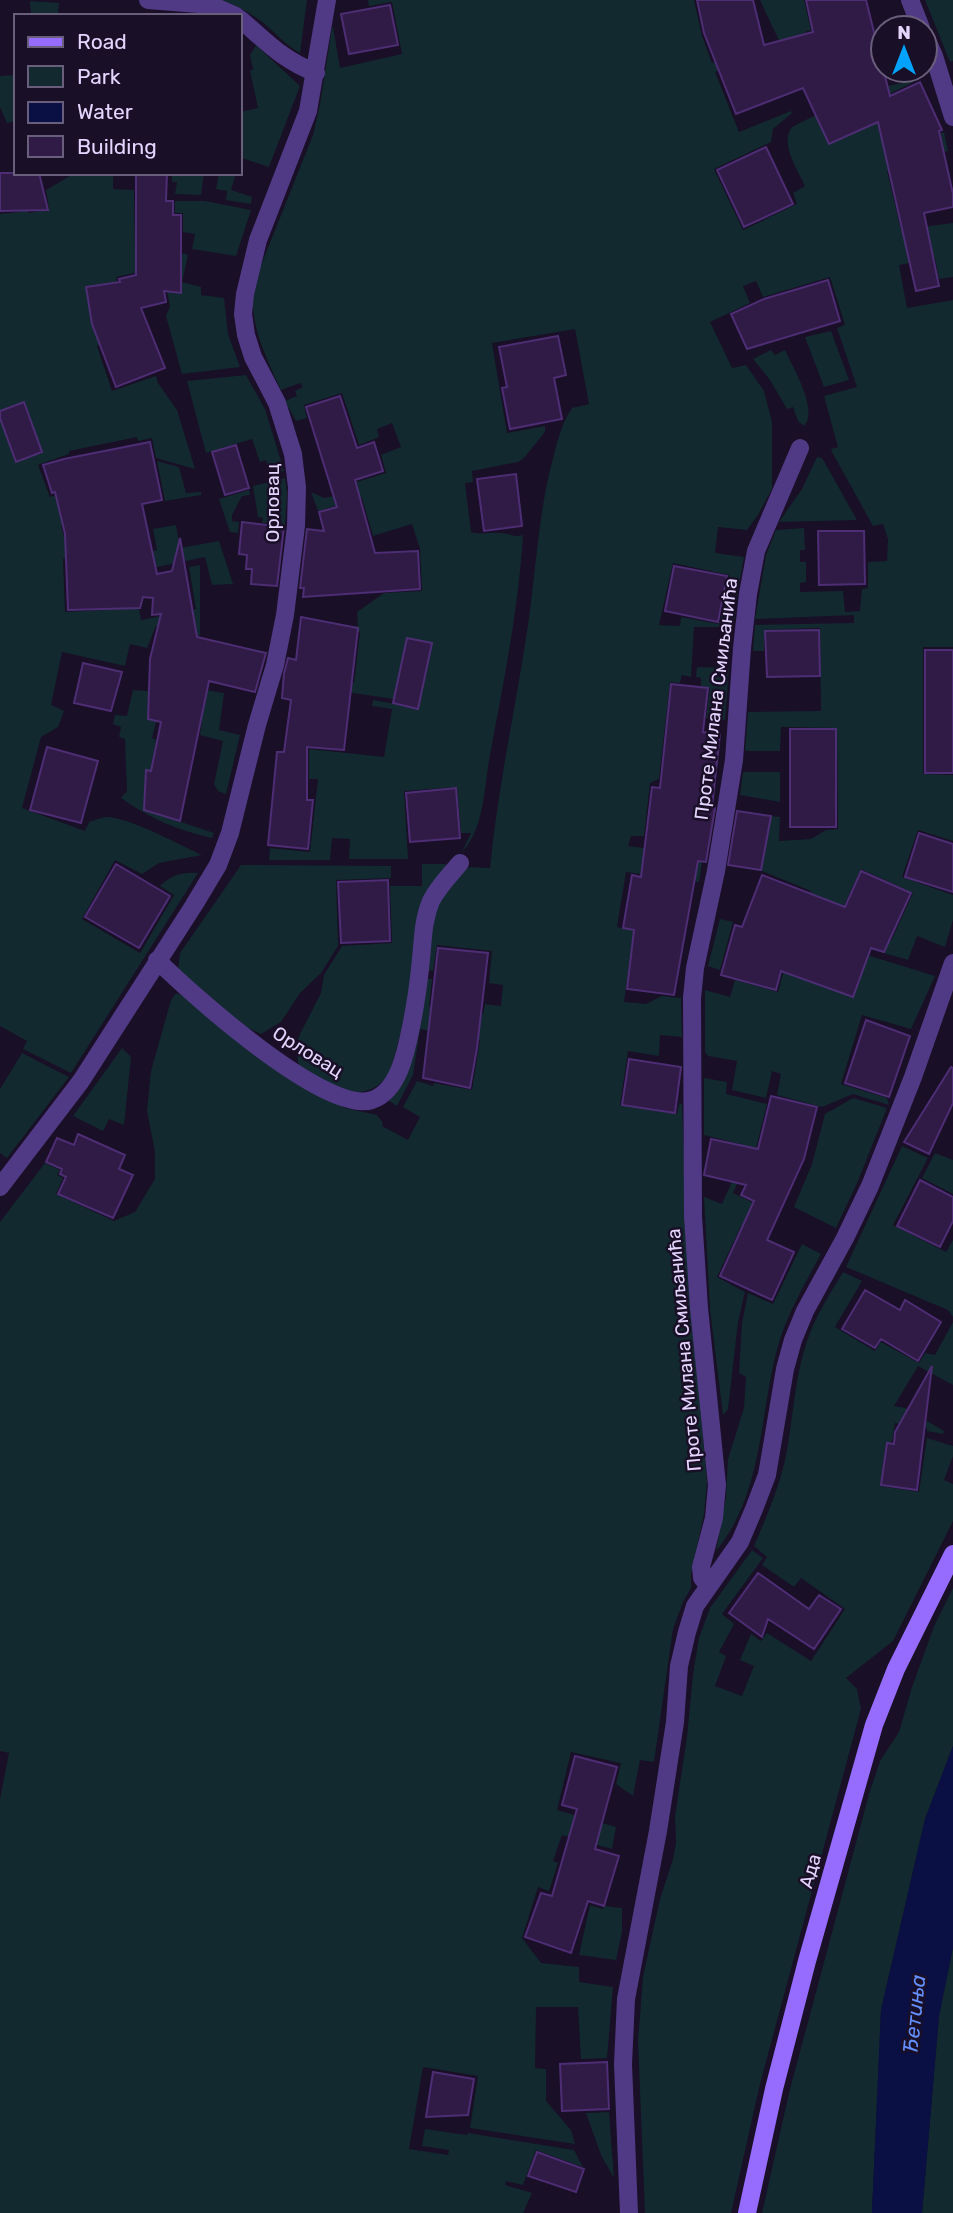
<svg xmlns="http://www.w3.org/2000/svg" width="953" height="2213" font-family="Rubik,sans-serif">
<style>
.green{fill:#122930}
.water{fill:#0a1044}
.building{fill:#301b47;stroke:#4d2d73;stroke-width:2}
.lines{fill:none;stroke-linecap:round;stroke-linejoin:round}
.street{stroke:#513a85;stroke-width:18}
.secondary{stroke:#966cff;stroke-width:18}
.labels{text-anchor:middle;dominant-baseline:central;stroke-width:5;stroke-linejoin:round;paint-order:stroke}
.street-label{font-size:19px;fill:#e4d5ff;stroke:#190f26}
.water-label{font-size:21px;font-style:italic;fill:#638eff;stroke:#190f26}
</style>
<rect width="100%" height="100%" fill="#190f26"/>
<path class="green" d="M221 0H307L300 53C285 45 275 32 261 21 249 12 235 5 221 0Z
M368 0H694L702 36 712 63C728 57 757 39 771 49L715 72 739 132 791 111 792 113 773 129 771 142 714 169 743 230 797 204 793 193 805 186C798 170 779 143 792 127 823 111 881 82 914 82L873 102 897 153 944 132 948 151 901 161 902 167 887 171 901 230 953 223V277L939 279 935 258 899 265 907 308 953 300V647H923V774L953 775V841L918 830 902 877 953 895V920L945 947 917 936 908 960 859 946 865 931 891 941 913 893 861 869 840 914 851 950 935 976 911 1029 862 1015 841 1084 887 1098 889 1105 853 1094 822 1107 777 1095 781 1074 772 1071 766 1098 732 1090 737 1061 708 1056 705 1052V990L730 997 735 980 778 992 793 936 811 891 757 869 770 816 780 817 779 841 811 839 826 830 838 829 837 728 781 727 780 751H748L745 750 748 712 821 711 820 628 764 630V651H753L755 625 854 623V615L755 619 766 555 776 530 804 528 805 550H800V562H806V582L800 583V592L843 591 845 612 860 611 862 589 868 588V562L887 561 888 539 883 524 873 526 832 452 831 449 838 447 824 396 857 387 837 328 845 325 830 277 763 297 756 281 743 286 750 303 710 322 732 368 746 365 764 391 772 422V489L758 515 747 530 718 527 715 553 744 557 736 602 725 601 729 575 673 563 659 625 680 626 681 617 719 624 723 609 736 611 733 627H694L691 677 682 675 680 683 670 682 659 779 650 783 644 836H631L628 846 703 856 699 882 626 872 617 927 656 936 655 944 632 942 624 1002 646 1004 662 996 681 998 682 1037 660 1035 659 1056 628 1051 620 1105 677 1114 679 1103 682 1104 689 1282 707 1482 704 1514 691 1574V1588L683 1602 673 1629 654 1762 640 1760 633 1796 616 1784 621 1763 571 1752 557 1810 616 1827 612 1849 562 1835 553 1861 558 1863 549 1891 538 1887 522 1938 541 1963 579 1967V1982L613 1987 607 2058 581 2059 578 2007H536L535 2068 546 2069V2101L571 2130 575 2144 470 2128 478 2076 423 2067 409 2149 448 2155 449 2150 422 2146 425 2129 467 2135 468 2133 574 2150 583 2167 536 2150 523 2185 506 2181 505 2185 532 2193 523 2213H0V1799L9 1753 0 1751V1222L45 1163 60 1170 57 1175 63 1178 56 1194 114 1221 135 1212 155 1179V1152L147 1111 151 1071 171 1000 176 993 182 995 303 1087 345 1108 377 1115 383 1123 382 1126 408 1140 420 1117 403 1107 417 1081 433 1086 434 1083 472 1090 480 1040 420 1029 413 1075 397 1106 389 1101 424 978 432 979 429 1007 483 1014 485 1004 501 1006 503 985 489 983 492 951 437 945 433 971 425 970 435 912 441 897 460 872 471 867 490 868C498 786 516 706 528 625 536 571 538 516 552 462 557 443 561 424 572 408L589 404 575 329 492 343 507 433 545 426V432L524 458 518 462 472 471 473 482 465 483 471 532C482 535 490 532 500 533 509 533 514 538 523 535 518 613 504 679 490 755 484 785 485 829 462 852L471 833H461L457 787 404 791 408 859H349L350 839 332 838 330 860H269L270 848 310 852 318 779H309V749L384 757 392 709 372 706 373 700 418 708 432 644 394 699 326 689 327 680 354 683 360 632 318 627 358 626 357 612 384 593 422 591 420 549 412 524 373 536 362 498 318 511 311 492 324 498 340 495V487L386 473 381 455 401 447 392 423 377 429 379 437 359 445 342 393 304 405 307 418 296 421 285 401 297 396 295 391 303 387 300 383 281 390C265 355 248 323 254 283L313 135 320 104 332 28 333 27 340 68 402 54 392 2 369 6Z
M760 0H804L811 30 805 32 821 91 868 77 883 69 888 70C862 83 817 114 797 79Z
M925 0H953V61L950 62Z
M30 1 59 3 58 16H31Z
M256 45 300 86 269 167 242 158 240 162V112L258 108 250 71 253 69 250 55Z
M15 75 16 121 7 123 0 107V76Z
M17 173H20L29 213 49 209 46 190 75 173H113V189L134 190 135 246 172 247 173 251 188 255 182 282 201 287V295L224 298 228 334 240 367 182 374 166 316 170 306 162 267 116 277 125 315 133 331 97 346 112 391 156 376 158 383 177 410 195 469 156 458 152 438 138 441 137 437 69 451V454L38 465 50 497 74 489 82 519 61 525 69 557 63 559 65 612 104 610 102 564 157 550 153 529 176 525 180 548 219 541 233 584 212 585 205 557 133 572 141 620 196 609 189 567 200 565V636L156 626 147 648 130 644 125 666 62 652 51 705 64 711 58 727 41 737 22 808 85 831 89 822C93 821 100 818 105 817 127 816 180 845 202 855L159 863 142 874 115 860 82 919 140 953 174 895 160 886C172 875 181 872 198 873L71 1073 23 1049 27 1041 0 1026V214L19 212Z
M172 173H204L201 195 175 194 177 182H172Z
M219 173H236L231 190 252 197 251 204 226 200 227 191 216 189Z
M175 201H205L251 210 236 256 192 249 195 234 183 232V213H175Z
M831 331 849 380 824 387 805 337Z
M771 350 775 355 785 350C793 368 819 410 804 426L798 421 793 407 787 409 770 380 753 359Z
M246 375 265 409 284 471 270 475 266 460 260 462 252 439 206 453 187 381Z
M817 457 822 458 825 463 857 520 779 522 802 489Z
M157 461 179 467 186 493 201 492V495L165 501Z
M285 478 287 493 285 525 262 523 263 518 258 517 253 486Z
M249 490 250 495 242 496 232 515V521L239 522 238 533 230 532 219 499Z
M697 667 729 668 725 720 706 718 710 688 701 686V678L696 677Z
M133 690 190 694 205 690 224 693 219 730 240 735 226 794 218 791 214 784 223 741 200 735 202 719 159 710 152 738 156 740 145 810 214 833 212 838C179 831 149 818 121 798L127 791 125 739 119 737 121 727 113 724 115 715 127 716Z
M743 772H780V802L740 795Z
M422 864H446L390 1073C363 1110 329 1084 299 1068L296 1045 300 1034 321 993 324 975 342 946 392 943 390 886H422Z
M241 865 391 866V878L336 880 338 946 321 973 300 993 281 1022 261 1034 244 1026 178 969 180 953Z
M720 919 733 922 720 970 708 966Z
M122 1048 131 1057 124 1125 109 1119 103 1131 73 1116Z
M22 1053 69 1077 7 1158 0 1153V1089Z
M704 1078 727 1082 726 1094 767 1104 756 1148 799 1158 753 1149 733 1193 768 1210 757 1233 741 1226 717 1277 745 1292 738 1322 728 1409 723 1415 710 1309 704 1197 722 1204 731 1184 740 1144 704 1135Z
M853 1098 887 1108 858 1181 836 1228 794 1207 812 1164 825 1114Z
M902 1146 928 1158 893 1225 946 1252 953 1240V1317L948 1310 846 1267Z
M935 1153 953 1160V1194L922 1178Z
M802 1244 821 1254C805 1284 787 1314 778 1346 759 1415 764 1493 716 1551L726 1497 728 1459 744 1408 746 1377 739 1373 742 1323 748 1293 773 1304Z
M843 1272 862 1281 835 1327 875 1351 881 1342 919 1363 925 1353 935 1355 953 1322V1385L918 1366 894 1406 905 1408 944 1431 943 1434 927 1431V1428L895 1423 892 1442H886L880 1486 919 1492 927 1438 953 1446V1456L944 1480 953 1484V1521L893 1641 846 1678 857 1689 861 1709 760 2084 731 2213H645L638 2041 643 1977 660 1899 673 1859 676 1843 675 1816 687 1737 693 1674 699 1638 710 1608 752 1550 763 1558 722 1614 734 1624 719 1652 726 1656 715 1686 742 1696 754 1666 740 1660 751 1634 761 1641 767 1633 811 1661 845 1609 801 1578 794 1587 762 1565 767 1557 754 1546C766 1518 778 1490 785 1460 793 1421 794 1381 806 1344 814 1318 829 1295 843 1272Z
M953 1588V1746L925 1819 881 2010 872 2213H762L789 2093 869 1794 880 1761 899 1732 912 1687 935 1624Z
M590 1905 603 1909 604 1906 622 1908V1932L616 1960 579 1955Z
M953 1947V2213H922L939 2016Z
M609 2112 614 2178 601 2155 586 2113Z"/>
<path class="water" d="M953 1746V1947L939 2016 922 2213H872L881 2010 925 1819Z"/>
<path class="building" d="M697 0H753L764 45 813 32 806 0H866L890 96 920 82 942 130 939 131 953 194V207L924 213 939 286 916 291 878 122 829 144 803 88 736 114 704 33Z
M390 5 398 45 349 54 341 14Z
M766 147 793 204 744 227 717 170Z
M0 173H39L48 210 0 211Z
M136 173H167L166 201H173V215H181V293L164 291 166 302 141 308 165 368 116 387 92 324 86 287 120 282 119 279 136 275Z
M828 280 840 321 747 349 731 314 764 299Z
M558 336 566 375 554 378 562 419 510 429 502 388 507 387 499 347Z
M340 396 357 448 374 442 383 471 355 480 375 553 418 551 420 589 303 597 304 588H300L307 529 324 531 319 512 337 507 306 407Z
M24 402 42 452 16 462 0 418V411Z
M150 442 162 500 142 504 157 574 172 571 180 538 197 637 266 653 255 692 209 681 180 821 144 810 146 770 151 771 161 722 148 719 150 659 161 614 152 615 153 598 143 597 140 608 68 610 65 534 55 492 52 493 43 465 64 459Z
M236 445 249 488 225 495 212 452Z
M516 474 522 526 484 531 477 479Z
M242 522 284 527 277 586 251 584 252 569H246L247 555 239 554Z
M818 531H864L865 584 819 585Z
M674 566 727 576 718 622 665 611Z
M301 617 358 628 344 750 307 747V800H313L308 849 268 845 277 752H284L291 700 282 698 284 673 288 658 296 660Z
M819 630 820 676 767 677 765 631Z
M407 638 432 643 418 709 393 703Z
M925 650H953V773H925Z
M83 663 122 672 111 711 74 703Z
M671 684 708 688 703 732 720 734 712 807 715 808 706 862 698 861 674 995 627 989 634 930 623 928 632 875 641 877 652 787 660 788Z
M790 729H836V827H790Z
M47 747 98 761 81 823 30 810Z
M456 788 460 838 410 842 406 793Z
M737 811 771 816 761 870 728 865Z
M919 833 953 844V892L905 877Z
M116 864 170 896 139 948 85 917Z
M861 871 911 893 884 952 871 948 853 997 781 971 776 990 721 975 735 925 742 927 762 875 845 907Z
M388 880 390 941 341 943 338 882Z
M438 948 488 953 477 1048 470 1088 423 1078Z
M866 1020 910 1036 889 1097 845 1083Z
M629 1059 681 1067 675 1113 622 1105Z
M951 1067 953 1068V1103L929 1154 904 1142Z
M771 1096 817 1107 804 1159 767 1240 794 1252 772 1300 720 1276 754 1201 741 1195 746 1185 704 1175 711 1139 758 1149Z
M78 1134 125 1155 119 1169 133 1175 113 1218 58 1194 66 1177 60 1174 62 1169 46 1162 57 1138 74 1145Z
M920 1180 953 1197V1221L940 1247 897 1226Z
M865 1290 900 1310 905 1300 941 1322 918 1361 881 1339 875 1348 842 1329Z
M932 1366 917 1490 881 1485 887 1443 894 1444 895 1432Z
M758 1573 809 1609 819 1595 841 1609 814 1649 768 1619 762 1637 729 1613Z
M575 1756 617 1767 595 1849 619 1856 604 1906 588 1901 571 1953 525 1937 541 1893 552 1896 577 1809 562 1805Z
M607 2062 609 2109 562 2111 560 2064Z
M433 2072 474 2079 468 2115 426 2117Z
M537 2152 584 2169 576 2192 528 2176Z"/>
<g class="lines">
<path class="street" d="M148 0 211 5 236 16
M910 0 921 28
M240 19C267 42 281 59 316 73
M925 36 934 56 953 117
M157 960C190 993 327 1116 372 1100 400 1091 407 1047 412 1022 416 1002 419 980 421 959 423 939 423 920 431 901 438 887 450 875 460 863
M0 1187 81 1081 194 905 218 865 230 833 257 725 275 665 285 615 296 526 297 487 293 454 277 403 253 357 246 335 243 314 245 294 258 240 308 111 327 0
M708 1585 702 1578 701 1567 714 1518 717 1485 699 1308 693 1216 692 998 695 968 716 871 734 760 742 648 748 594 756 551 800 448
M629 2213 623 2064 626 1999 658 1831 675 1722 679 1666 687 1632 695 1606 740 1542 754 1509 767 1475 785 1369 793 1340 805 1311 845 1238 870 1186 913 1077 953 963"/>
<path class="secondary" d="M747 2213 774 2089 807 1961 874 1725 896 1669 953 1554"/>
</g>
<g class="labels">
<g class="street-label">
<text transform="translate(272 503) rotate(-90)">Орловац</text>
<text transform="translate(716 699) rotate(-83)">Проте Милана Смиљанића</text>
<text transform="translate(308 1052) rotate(32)">Орловац</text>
<text transform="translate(684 1350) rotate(-95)">Проте Милана Смиљанића</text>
<text transform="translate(810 1871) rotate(-74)">Ада</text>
</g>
<g class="water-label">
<text transform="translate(914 2014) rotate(-84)">Ђетиња</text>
</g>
</g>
<rect x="14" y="14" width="228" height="161" fill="#190f26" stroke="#6a5e7d" stroke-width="2"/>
<rect x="28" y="37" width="35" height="10" fill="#966cff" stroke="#6a5e7d" stroke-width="2"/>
<text x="77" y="49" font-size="21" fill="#e4d5ff">Road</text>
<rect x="28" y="66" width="35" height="21" fill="#122930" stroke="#6a5e7d" stroke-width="2"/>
<text x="77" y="84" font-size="21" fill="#e4d5ff">Park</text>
<rect x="28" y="102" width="35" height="21" fill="#0a1044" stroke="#6a5e7d" stroke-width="2"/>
<text x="77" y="119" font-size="21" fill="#e4d5ff">Water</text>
<rect x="28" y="136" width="35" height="21" fill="#301b47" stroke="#6a5e7d" stroke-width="2"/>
<text x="77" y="154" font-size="21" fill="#e4d5ff">Building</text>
<g transform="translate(904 49)"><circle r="33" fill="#190f26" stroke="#6a5e7d" stroke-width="2"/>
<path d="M0-5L12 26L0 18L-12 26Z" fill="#01a3fe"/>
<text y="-10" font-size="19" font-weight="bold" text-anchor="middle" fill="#e4d5ff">N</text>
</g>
</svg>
